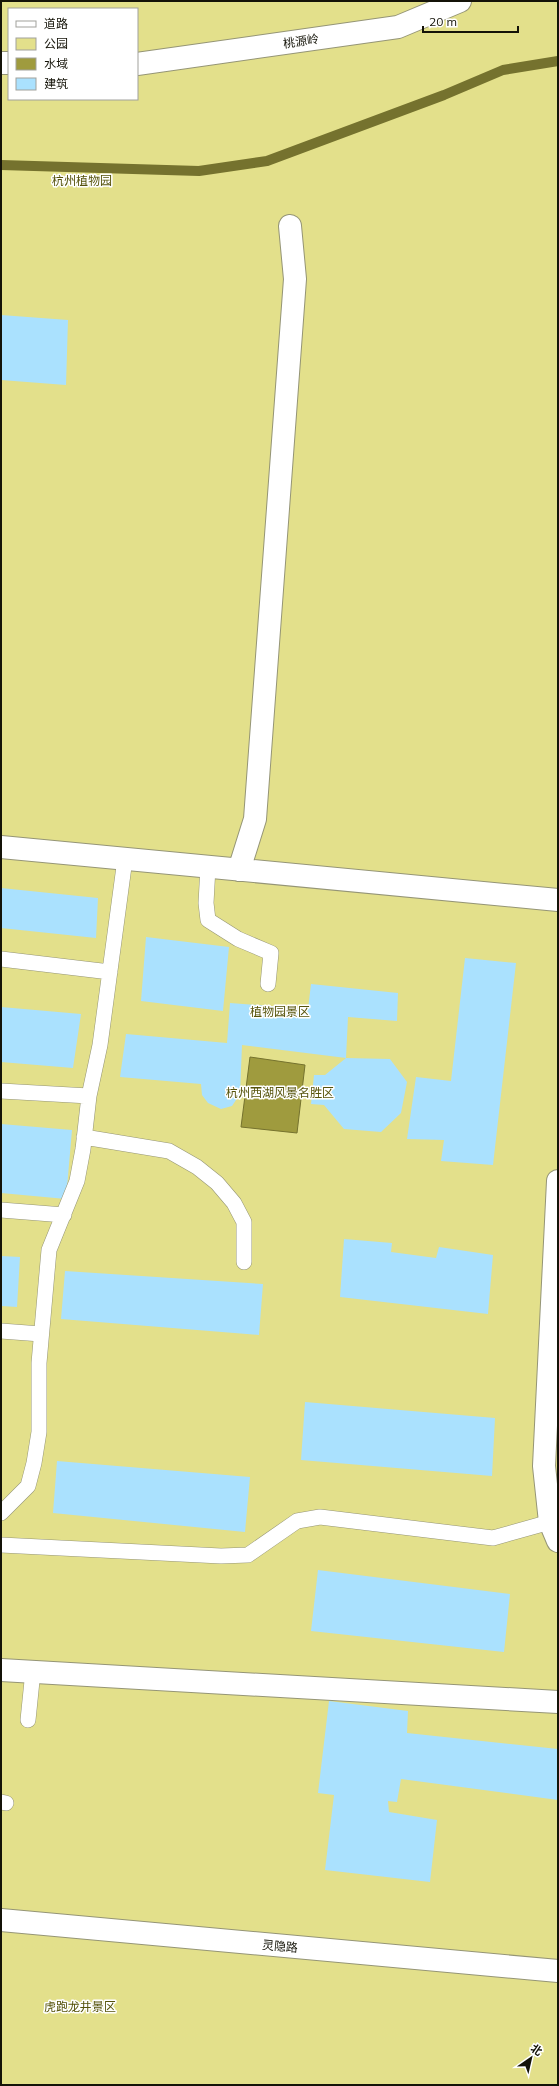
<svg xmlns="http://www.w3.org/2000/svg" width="559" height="2086" font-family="Mulish,'Noto Sans SC',sans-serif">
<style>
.green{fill:#e3e08b;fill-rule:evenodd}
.water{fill:#9f9b3e;stroke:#75722e}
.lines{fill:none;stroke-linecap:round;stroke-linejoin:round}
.stream{stroke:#75722e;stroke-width:10}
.building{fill:#aae1fe}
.service-casing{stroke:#959576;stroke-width:16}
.minor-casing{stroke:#959576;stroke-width:24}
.secondary-casing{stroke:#959576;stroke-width:24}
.service{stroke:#fff;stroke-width:15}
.minor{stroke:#fff;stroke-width:22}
.secondary{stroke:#fff;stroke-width:22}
.labels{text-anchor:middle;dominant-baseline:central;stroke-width:3;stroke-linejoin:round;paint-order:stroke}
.street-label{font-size:12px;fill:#141308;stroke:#fff}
.park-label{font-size:12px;fill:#56530b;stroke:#fff}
</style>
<rect width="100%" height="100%" fill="#f2f1d0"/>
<path class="green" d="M1 1H558V2085H1ZM9 9H137V99H9Z"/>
<path class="water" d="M250 1057 305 1065 297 1133 241 1127Z"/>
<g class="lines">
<path class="stream" d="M1 165 199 171 267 161 444 95 503 70 558 61"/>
</g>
<path class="building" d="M1 315 68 320 66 385 1 380Z
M1 888 98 898 96 938 1 928Z
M146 937 229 947 223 1011 141 1001Z
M465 958 516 963 493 1165 441 1161 444 1140 407 1139 416 1077 451 1081Z
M311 984 398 993 397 1021 348 1017 346 1058 242 1045 240 1094 232 1106 221 1109 208 1103 202 1095 201 1084 120 1077 126 1034 227 1043 230 1003 308 1009Z
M1 1007 81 1014 73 1068 1 1062Z
M346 1058 390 1059 407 1082 401 1113 381 1132 344 1129 324 1105 311 1104 314 1075H325Z
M1 1124 72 1130 66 1199 1 1193Z
M344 1239 392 1243 391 1252 436 1258 439 1247 493 1255 488 1314 340 1297Z
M1 1256 20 1257 17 1307 1 1306Z
M65 1271 263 1284 259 1335 61 1319Z
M305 1402 495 1418 492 1476 301 1460Z
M57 1461 250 1477 245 1532 53 1513Z
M318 1570 510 1594 504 1652 311 1631Z
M329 1701 408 1711 407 1733 558 1749V1800L401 1779 397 1802 388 1801 389 1812 437 1820 430 1882 325 1870 334 1795 318 1793Z"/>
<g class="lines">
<defs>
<path id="service" d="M208 867 206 903 208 920 238 939 271 953 268 984
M1 959 110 972
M1 1091 89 1096
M84 1137 169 1151 197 1167 217 1183 234 1203 244 1222V1262
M1 1210 64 1215
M1 1331 41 1334
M1 1513 28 1486 34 1463 39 1432V1363L49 1250 77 1181 83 1149 89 1096 100 1045 125 859
M1 1545 221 1556 248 1555 297 1521 320 1517 493 1538 550 1522
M28 1720 33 1671
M1 1802 6 1803"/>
<path id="minor" d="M1 63H9
M137 64 398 27 460 1
M1 847 558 900
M239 870 255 819 295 279 290 226
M558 1181 544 1466 550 1522 558 1541
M1 1670 558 1702"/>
<path id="secondary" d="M1 1920 558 1971"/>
</defs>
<use href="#service" class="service-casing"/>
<use href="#minor" class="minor-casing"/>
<use href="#secondary" class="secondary-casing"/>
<use href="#service" class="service"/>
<use href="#minor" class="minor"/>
<use href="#secondary" class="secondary"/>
</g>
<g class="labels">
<g class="street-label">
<text transform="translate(301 41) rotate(-8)">桃源岭</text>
<text transform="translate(280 1946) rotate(5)">灵隐路</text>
</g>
<g class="park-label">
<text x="82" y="180">杭州植物园</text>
<text x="280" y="1011">植物园景区</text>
<text x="280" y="1092">杭州西湖风景名胜区</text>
<text x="80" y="2006">虎跑龙井景区</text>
</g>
</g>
<rect width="559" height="2086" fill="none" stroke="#141308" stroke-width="4"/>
<rect x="8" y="8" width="130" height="92" fill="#ffffff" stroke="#a1a19c"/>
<rect x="16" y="21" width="20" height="6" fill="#ffffff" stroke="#a1a19c"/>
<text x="44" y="28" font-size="12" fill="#141308">道路</text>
<rect x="16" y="38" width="20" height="12" fill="#e3e08b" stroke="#a1a19c"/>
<text x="44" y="48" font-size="12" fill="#141308">公园</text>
<rect x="16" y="58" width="20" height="12" fill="#9f9b3e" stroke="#a1a19c"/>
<text x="44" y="68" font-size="12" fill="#141308">水域</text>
<rect x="16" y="78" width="20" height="12" fill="#aae1fe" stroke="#a1a19c"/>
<text x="44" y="88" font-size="12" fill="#141308">建筑</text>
<g transform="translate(531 2058) rotate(34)" stroke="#ffffff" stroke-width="3" paint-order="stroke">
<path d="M0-3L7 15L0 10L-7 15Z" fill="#141308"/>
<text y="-6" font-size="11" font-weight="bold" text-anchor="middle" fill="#141308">北</text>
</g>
<path d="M423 26v6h95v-6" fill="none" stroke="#141308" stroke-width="2"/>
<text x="429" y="26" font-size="12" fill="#141308" stroke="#ffffff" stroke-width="3" paint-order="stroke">20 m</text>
</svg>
